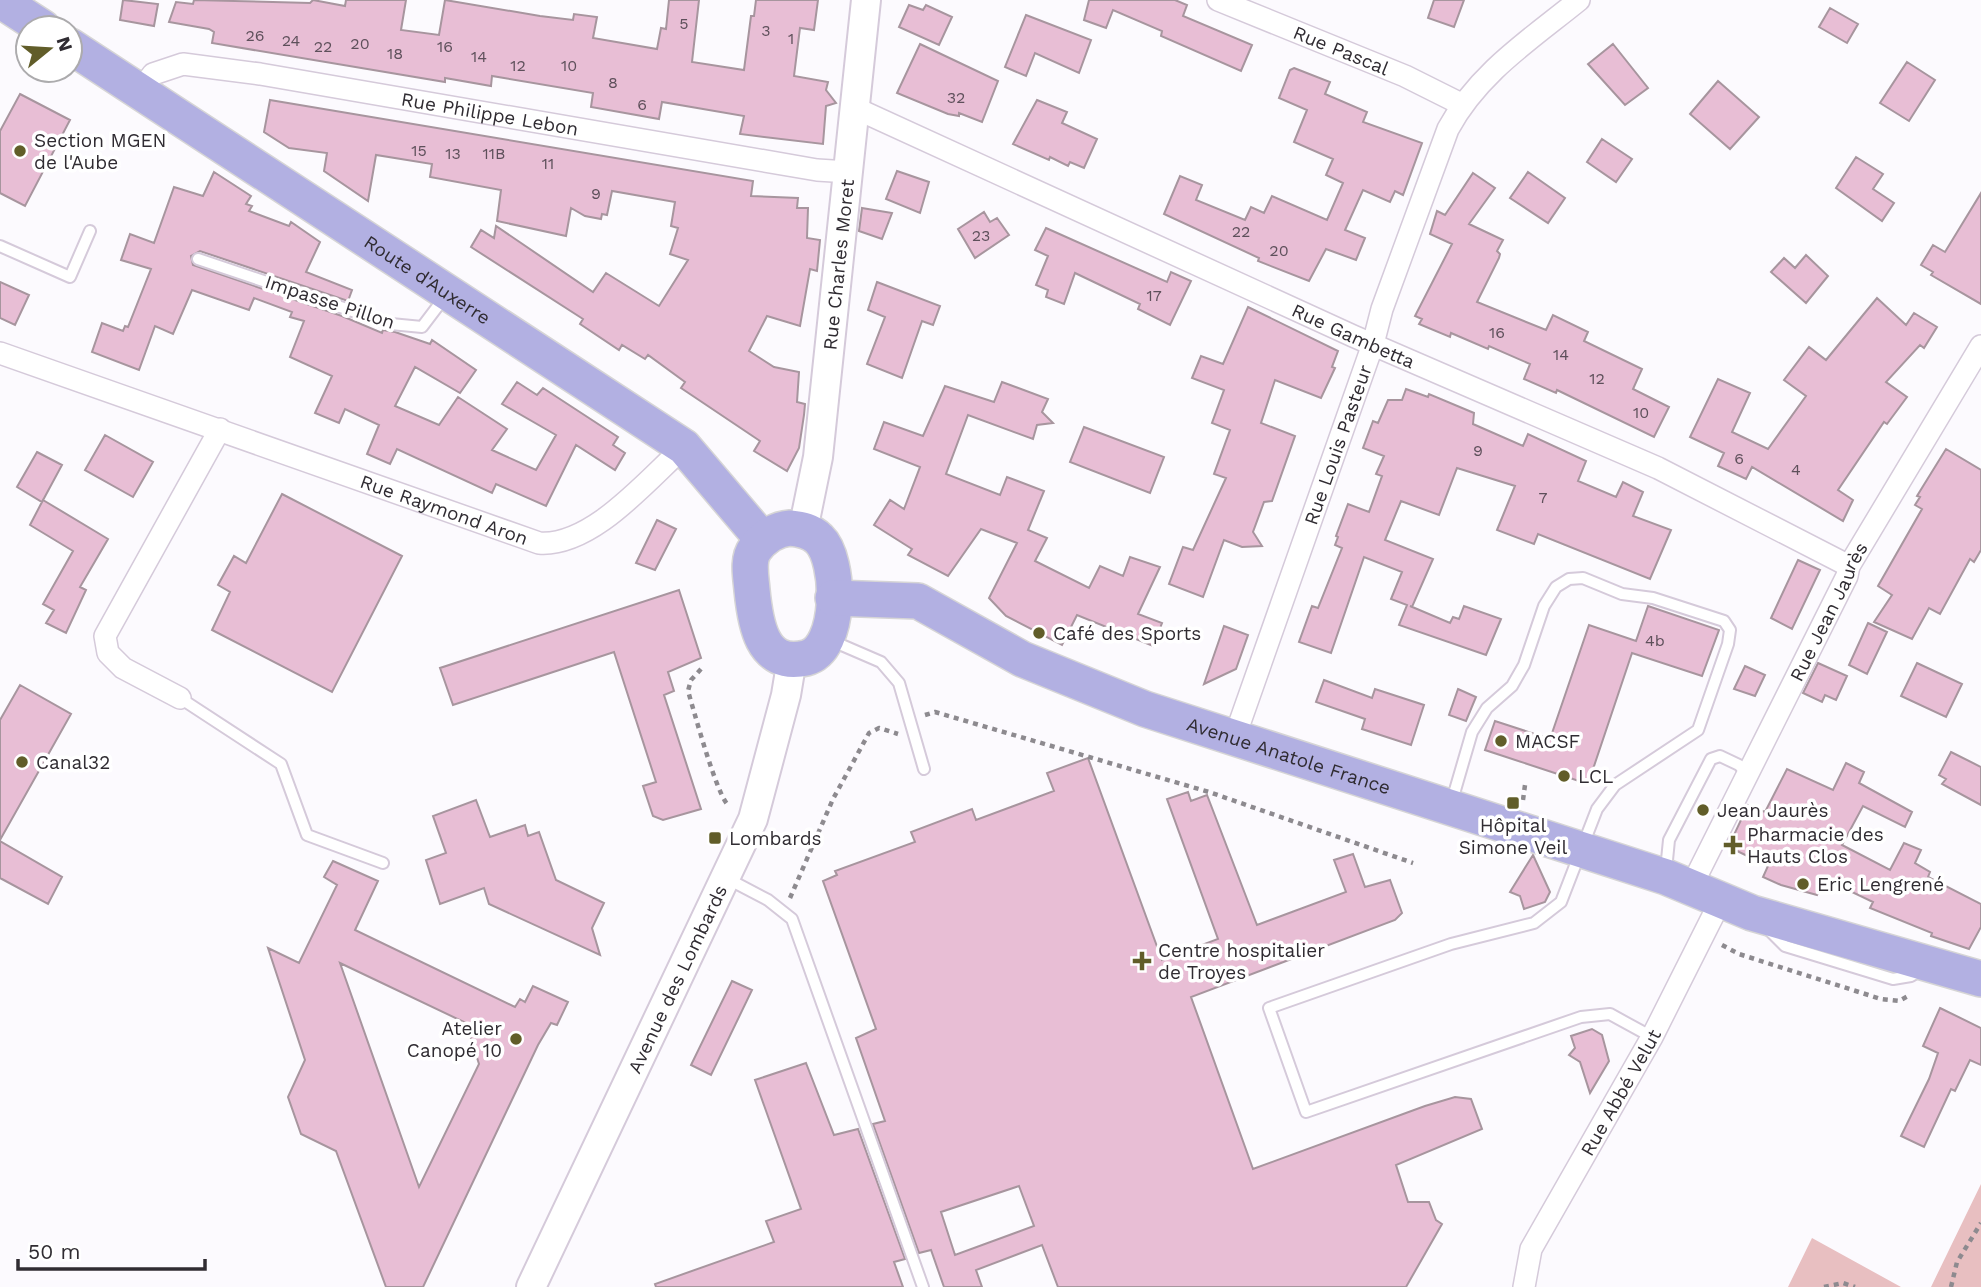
<svg xmlns="http://www.w3.org/2000/svg" width="1981" height="1287" font-family="'Work Sans',sans-serif">
<style>
.green{fill:#e8bfc1}
.building{fill:#e8bed5;stroke:#a7959e;stroke-width:2;fill-rule:evenodd}
.lines{fill:none;stroke-linecap:round;stroke-linejoin:round}
.service-casing{stroke:#d5cada;stroke-width:14}
.minor-casing{stroke:#d5cada;stroke-width:24}
.tertiary-casing{stroke:#d5cada;stroke-width:32}
.primary-casing{stroke:#d6d5d6;stroke-width:38}
.path{stroke:#8d8a8f;stroke-width:4.5;stroke-dasharray:5 5;stroke-linecap:butt}
.service{stroke:#fff;stroke-width:10}
.minor{stroke:#fff;stroke-width:21}
.tertiary{stroke:#fff;stroke-width:28}
.primary{stroke:#b2b0e2;stroke-width:35}
.poi-dot{fill:#615d29;stroke:#fff;stroke-width:2.5}
.labels{text-anchor:middle;dominant-baseline:central;stroke-width:7;stroke-linejoin:round;paint-order:stroke}
.number-label{font-size:16px;fill:#5e505b}
.street-label{font-size:19px;fill:#302c32;stroke:#fff}
.poi-label{font-size:19px;fill:#302c32;stroke:#fff;text-anchor:start}
</style>
<rect width="100%" height="100%" fill="#fcfafe"/>
<path class="green" d="M1981 1184V1287H1931Z
M1812 1238 1901 1287H1788Z"/>
<path class="building" d="M123 0 158 4 154 26 120 20Z
M194 0 310 3 313 0 345 6 346 0H406L401 30 439 35 445 0 540 16 573 20 574 14 597 17 593 38 657 49 661 28 666 29 669 0H699L692 62 744 70 751 16H754L756 0H818L814 30 800 28 794 76 828 82 826 90 836 103 826 106 823 144 740 134 744 116 662 102 659 119 591 107 593 93 492 76 491 86 445 78V82L212 43 214 32 209 29 169 22 176 2 193 4Z
M1089 0H1175L1187 5 1183 16 1252 45 1241 71 1161 36 1162 31 1113 10 1106 28 1084 20Z
M1434 0H1464L1454 27 1428 18Z
M909 5 923 10 926 5 952 17 939 45 899 27Z
M1830 8 1858 24 1847 43 1819 27Z
M1026 15 1091 40 1079 73 1035 53 1026 76 1005 67Z
M920 44 998 81 982 122 959 113V116L948 114 897 93Z
M1613 44 1648 88 1625 105 1588 64Z
M1907 62 1935 80 1909 121 1880 103Z
M1294 68 1330 82 1325 94 1367 112 1363 122 1422 143 1403 195 1395 191 1390 202 1363 190 1345 230 1365 238 1356 260 1326 249 1309 281 1258 261 1259 258 1164 214 1180 176 1202 185 1196 200 1245 220 1251 207 1264 213 1272 196 1327 220 1343 183 1326 175 1333 159 1294 142 1307 110 1279 98 1290 70Z
M1718 81 1759 117 1730 149 1690 114Z
M20 94 70 120 25 206 0 193V131Z
M270 100 753 181 751 196 798 198 797 208H808L807 238 820 240 817 271 810 269 800 326 767 316 749 351 774 367 799 372 797 402 805 404 804 415 799 448 787 471 754 451 760 441 681 388 685 382 648 355 645 359 622 345 619 350 580 324 583 319 471 247 481 230 494 238 496 226 593 292 606 273 659 306 688 260 670 254 678 228 671 226 675 202 612 191 607 215 602 214 601 219 585 216 571 208 566 236 497 221 501 190 430 177 432 164 376 155 368 201 324 171 327 153 289 148 264 132Z
M1037 100 1067 112 1062 123 1097 139 1084 168 1070 162 1068 166 1050 157 1049 160 1013 144Z
M1602 139 1632 159 1616 182 1587 162Z
M1856 157 1883 174 1873 189 1894 203 1882 221 1836 188Z
M897 171 929 182 920 213 886 199Z
M214 172 251 196 246 204 252 206 249 211 289 226 291 222 320 242 306 272 352 290 348 301 200 251 191 256 193 265 342 316 382 333 383 330 395 332 430 344 432 340 476 370 460 393 415 367 395 406 439 425 458 397 507 429 492 450 536 470 556 435 502 404 517 382 537 395 543 388 618 437 613 445 625 453 615 470 576 445 546 506 496 484 492 493 397 449 390 464 367 454 379 425 345 409 339 423 315 413 332 376 290 357 304 321 290 317 292 312 254 298 249 310 192 290 173 334 155 326 139 370 92 352 102 323 123 331 125 326 128 327 151 269 121 260 130 234 154 243 174 187 203 196Z
M1528 172 1565 198 1548 223 1510 198Z
M1473 173 1495 188 1469 224 1503 240 1497 251 1500 254 1499 258 1477 302 1546 330 1553 315 1588 332 1584 341 1642 369 1633 389 1669 407 1654 437 1557 390 1556 393 1524 379 1530 364 1489 346 1488 349 1451 333 1450 337 1419 324 1422 319 1415 316 1452 244 1430 234 1437 211 1445 215Z
M1981 193V304L1931 275 1933 272 1921 265 1933 245 1945 252Z
M862 208 892 213 882 239 859 231Z
M984 212 990 222 997 218 1009 235 975 258 958 229Z
M1046 228 1167 282 1171 272 1191 281 1170 325 1138 309 1140 304 1075 273 1064 304 1046 297 1048 290 1036 285 1048 256 1035 250Z
M1806 255 1828 276 1806 303 1771 272 1784 258 1795 268Z
M0 282 29 295 15 325 0 318Z
M877 282 940 306 933 325 922 321 902 378 867 364 885 317 868 310Z
M1877 298 1906 325 1914 313 1937 327 1924 348 1920 345 1886 382 1907 397 1887 424 1884 422 1838 490 1853 500 1843 521 1752 467 1746 479 1718 466 1724 453 1690 437 1718 379 1750 393 1732 432 1768 449 1806 396 1784 380 1809 347 1826 360Z
M1248 307 1338 351 1332 367 1335 368 1321 398 1275 380 1261 423 1295 436 1272 501 1264 502 1253 532 1262 546 1242 547 1224 540 1203 597 1169 584 1183 547 1193 550 1226 478 1214 474 1230 430 1212 423 1224 390 1192 378 1201 356 1223 364Z
M1002 382 1048 399 1042 412 1053 423 1037 425 1033 439 968 415 946 474 1000 495 1007 477 1044 491 1028 530 1047 538 1035 561 1089 588 1100 566 1123 576 1130 557 1160 567 1138 614 1162 623 1153 646 1077 615 1062 645 1006 616 989 598 1017 543 981 529 948 576 908 555 912 549 874 525 890 500 904 509 920 467 874 449 884 422 923 436 945 386 994 402Z
M1406 389 1428 397 1429 394 1474 413 1473 424 1523 446 1528 434 1586 461 1578 481 1616 497 1623 482 1643 492 1633 516 1671 530 1650 579 1538 534 1534 544 1497 530 1515 486 1457 468 1439 515 1401 501 1385 540 1433 559 1412 607 1410 606 1450 623 1453 617 1459 619 1464 606 1501 619 1486 655 1399 625 1407 605 1391 599 1402 572 1364 557 1331 653 1299 642 1312 606 1318 608 1342 548 1335 545 1338 537 1336 536 1348 504 1369 512 1382 476 1376 474 1384 456 1363 448 1373 421 1378 423 1388 400H1402Z
M1084 427 1164 457 1150 493 1070 462Z
M105 435 153 462 133 497 85 470Z
M1946 449 1981 470V550L1974 562 1970 559 1940 614 1929 608 1912 639 1874 622 1892 595 1878 586 1922 509 1915 505 1920 497 1917 496Z
M37 452 62 465 42 502 17 487Z
M282 494 402 556 332 692 212 630 230 592 218 585 234 556 246 563Z
M43 500 108 539 80 587 86 590 66 633 46 623 54 610 43 604 73 551 30 525Z
M657 520 676 529 655 570 636 563Z
M1798 560 1820 570 1792 629 1771 618Z
M679 590 701 658 668 672 674 691 664 695 701 809 663 820 653 816 643 786 656 782 614 652 453 705 440 668Z
M1648 606 1719 630 1702 676 1632 653 1588 784 1485 750 1495 721 1550 739 1589 625 1636 641Z
M1868 623 1887 632 1867 674 1849 665Z
M1224 626 1248 635 1236 669 1204 684Z
M1818 663 1847 676 1836 700 1825 695 1822 702 1803 693Z
M1917 663 1962 684 1946 717 1901 696Z
M1745 666 1765 675 1755 696 1734 689Z
M1324 680 1372 698 1375 689 1424 705 1411 745 1362 729 1365 719 1316 702Z
M20 685 71 714 0 840V720Z
M1458 689 1476 697 1466 721 1449 715Z
M1951 752 1981 767V805L1942 784 1946 779 1939 775Z
M1088 758 1162 960 1218 939 1167 799 1188 792 1191 801 1207 795 1257 925 1346 892 1334 860 1353 854 1365 887 1390 880 1402 913 1395 920 1191 997 1253 1169 1425 1106 1455 1097 1471 1099 1482 1129 1396 1165 1408 1202H1429L1436 1220 1442 1224 1406 1287H1058L1042 1245 976 1270 982 1287H944L931 1250 919 1253 873 1124 885 1121 856 1038 876 1029 823 881 837 875 835 871 915 842 911 832 972 809 976 820 1054 791 1047 773ZM1019 1186 1034 1226 955 1255 941 1212Z
M1846 763 1864 772 1859 783 1912 812 1905 827 1863 806 1842 845 1890 870 1904 843 1921 850 1915 863 1930 872 1928 877 1981 904V927L1969 949 1931 936 1932 933 1870 908 1873 902 1825 879 1817 895 1781 885 1763 877 1768 866 1735 850 1732 839 1748 805 1765 812 1787 769 1833 790Z
M476 800 490 837 525 825 528 836 539 832 556 880 604 903 592 928 600 955 489 904 484 888 440 904 426 860 446 853 433 816Z
M0 841 62 877 48 904 0 878Z
M1533 855 1550 892 1545 902 1524 909 1520 896 1510 892Z
M333 861 378 881 355 930 515 1007 520 999 525 1002 533 986 568 1002 557 1025 551 1023 538 1045 423 1287H386L336 1151 301 1134 288 1097 305 1060 268 948 299 963 337 885 324 877ZM340 963 466 1023 479 1064 419 1187Z
M732 981 752 990 711 1075 691 1065Z
M1940 1008 1981 1028V1065L1970 1060 1955 1091 1951 1089 1924 1147 1901 1136 1929 1079 1938 1053 1923 1046Z
M1592 1029 1602 1035 1609 1061 1590 1093 1580 1062 1569 1055 1575 1048 1571 1036Z
M806 1063 834 1135 858 1129 905 1259 894 1262 903 1287H656L655 1284 774 1242 766 1221 801 1209 755 1080Z"/>
<g class="lines">
<defs>
<path id="service" d="M0 246 70 277 90 231
M198 259 391 324 422 327 444 298
M830 640 881 662 899 683 924 769
M180 698 281 764 307 835 383 863
M1451 804 1472 732 1487 708 1512 686 1524 665 1544 606 1556 587 1569 579 1583 578 1622 594 1653 598 1724 621 1730 630 1728 644 1698 730 1615 785 1597 809 1561 902 1534 923 1451 944 1269 1008 1306 1112 1581 1017 1610 1014 1652 1037
M1666 870 1669 840 1711 759 1720 756 1739 765 1747 774
M728 879 768 900 792 919 923 1287
M1769 930 1785 946 1893 979 1911 976 1921 970"/>
<g id="minor">
<path id="s1" d="M1218 0 1405 76 1461 104"/>
<path id="s2" d="M140 91 153 74 183 64 260 74 817 170 849 172"/>
<path id="s3" d="M855 108 1353 336 1658 468 1849 566"/>
<path id="s4" d="M0 353 539 543C592 547 647 480 684 447"/>
<path d="M180 698 123 668 108 653 105 636 220 429"/>
<path id="s5" d="M1234 739 1373 344 1382 309 1448 129C1478 73 1531 39 1579 0"/>
<path id="s6" d="M1691 887 1847 576 1849 566 1981 346"/>
<path id="s7" d="M1524 1287 1531 1249 1652 1037 1721 900"/>
</g>
<g id="tertiary">
<path id="s8" d="M803 530 818 457 866 0"/>
<path id="s9" d="M531 1287 753 819 786 695 792 659"/>
</g>
<g id="primary">
<path d="M0 0 43 28"/>
<path id="s10" d="M70 46 684 447 763 540"/>
<path d="M790 528C801 529 811 531 819 539 841 560 842 649 806 658 761 669 755 621 752 590 751 577 747 560 755 549 763 537 777 529 790 528Z"/>
<path id="s11" d="M833 598 918 601 1022 659 1145 709 1666 877 1752 913 1981 979"/>
</g>
</defs>
<use href="#service" class="service-casing"/>
<use href="#minor" class="minor-casing"/>
<use href="#tertiary" class="tertiary-casing"/>
<use href="#primary" class="primary-casing"/>
<path class="path" d="M701 669 691 680 688 691C694 711 717 797 729 806
M925 715 935 712 1209 792 1413 863
M1523 800 1525 785
M790 898 833 799 869 733 879 728 898 734
M1722 945 1739 954 1881 999 1899 1001 1910 995
M1824 1287 1843 1283 1855 1287
M1951 1287 1957 1262 1981 1223"/>
<use href="#service" class="service"/>
<use href="#minor" class="minor"/>
<use href="#tertiary" class="tertiary"/>
<use href="#primary" class="primary"/>
</g>
<g class="poi-dot">
<circle cx="20" cy="151" r="7"/>
<circle cx="1039" cy="633" r="7"/>
<circle cx="1501" cy="741" r="7"/>
<circle cx="22" cy="762" r="7"/>
<circle cx="1564" cy="776" r="7"/>
<rect x="1506" y="796" width="14" height="14" rx="3.5"/>
<circle cx="1703" cy="810" r="7"/>
<rect x="708" y="831" width="14" height="14" rx="3.5"/>
<path d="M1729.5 834.5h7v7h7v7h-7v7h-7v-7h-7v-7h7z"/>
<circle cx="1803" cy="884" r="7"/>
<path d="M1138.5 950.5h7v7h7v7h-7v7h-7v-7h-7v-7h7z"/>
<circle cx="516" cy="1039" r="7"/>
</g>
<g class="labels">
<g class="number-label">
<text x="684" y="23">5</text>
<text x="766" y="30">3</text>
<text x="255" y="35">26</text>
<text x="791" y="38">1</text>
<text x="291" y="40">24</text>
<text x="360" y="43">20</text>
<text x="323" y="46">22</text>
<text x="445" y="46">16</text>
<text x="395" y="53">18</text>
<text x="479" y="56">14</text>
<text x="518" y="65">12</text>
<text x="569" y="65">10</text>
<text x="613" y="82">8</text>
<text x="956" y="97">32</text>
<text x="642" y="104">6</text>
<text x="419" y="150">15</text>
<text x="453" y="153">13</text>
<text x="494" y="153">11B</text>
<text x="548" y="163">11</text>
<text x="596" y="193">9</text>
<text x="1241" y="231">22</text>
<text x="981" y="235">23</text>
<text x="1279" y="250">20</text>
<text x="1154" y="295">17</text>
<text x="1497" y="332">16</text>
<text x="1561" y="354">14</text>
<text x="1597" y="378">12</text>
<text x="1641" y="412">10</text>
<text x="1478" y="450">9</text>
<text x="1739" y="458">6</text>
<text x="1796" y="469">4</text>
<text x="1543" y="497">7</text>
<text x="1655" y="640">4b</text>
</g>
<g class="street-label">
<text stroke="none"><textPath href="#s1" startOffset="133">Rue Pascal</textPath></text>
<text stroke="none"><textPath href="#s2" startOffset="364">Rue Philippe Lebon</textPath></text>
<text stroke="none"><textPath href="#s8" startOffset="268">Rue Charles Moret</textPath></text>
<text stroke="none"><textPath href="#s10" startOffset="427">Route d'Auxerre</textPath></text>
<text transform="translate(330 302) rotate(18)">Impasse Pillon</text>
<text stroke="none"><textPath href="#s3" startOffset="548">Rue Gambetta</textPath></text>
<text stroke="none"><textPath href="#s5" startOffset="312">Rue Louis Pasteur</textPath></text>
<text stroke="none"><textPath href="#s4" startOffset="471">Rue Raymond Aron</textPath></text>
<text stroke="none"><textPath href="#s6" startOffset="308">Rue Jean Jaurès</textPath></text>
<text stroke="none"><textPath href="#s11" startOffset="488">Avenue Anatole France</textPath></text>
<text stroke="none"><textPath href="#s9" startOffset="341">Avenue des Lombards</textPath></text>
<text stroke="none"><textPath href="#s7" startOffset="219">Rue Abbé Velut</textPath></text>
</g>
<g class="poi-label">
<text x="34" y="140">Section MGEN<tspan x="34" dy="22">de l'Aube</tspan></text>
<text x="1053" y="633">Café des Sports</text>
<text x="1515" y="741">MACSF</text>
<text x="36" y="762">Canal32</text>
<text x="1578" y="776">LCL</text>
<text x="1717" y="810">Jean Jaurès</text>
<text x="1513" y="825" text-anchor="middle">Hôpital<tspan x="1513" dy="22">Simone Veil</tspan></text>
<text x="1747" y="834">Pharmacie des<tspan x="1747" dy="22">Hauts Clos</tspan></text>
<text x="729" y="838">Lombards</text>
<text x="1817" y="884">Eric Lengrené</text>
<text x="1158" y="950">Centre hospitalier<tspan x="1158" dy="22">de Troyes</tspan></text>
<text x="502" y="1028" text-anchor="end">Atelier<tspan x="502" dy="22">Canopé 10</tspan></text>
</g>
</g>
<g transform="translate(49 49) rotate(72)"><circle r="33" fill="#ffffff" stroke="#acabad" stroke-width="2"/>
<path d="M0-5L12 26L0 18L-12 26Z" fill="#615d29"/>
<text y="-10" font-size="19" font-weight="bold" text-anchor="middle" fill="#302c32">N</text>
</g>
<path d="M18 1259v10h187v-10" fill="none" stroke="#302c32" stroke-width="3.5"/>
<text x="28" y="1259" font-size="21" fill="#302c32" stroke="#ffffff" stroke-width="5" paint-order="stroke">50 m</text>
</svg>
